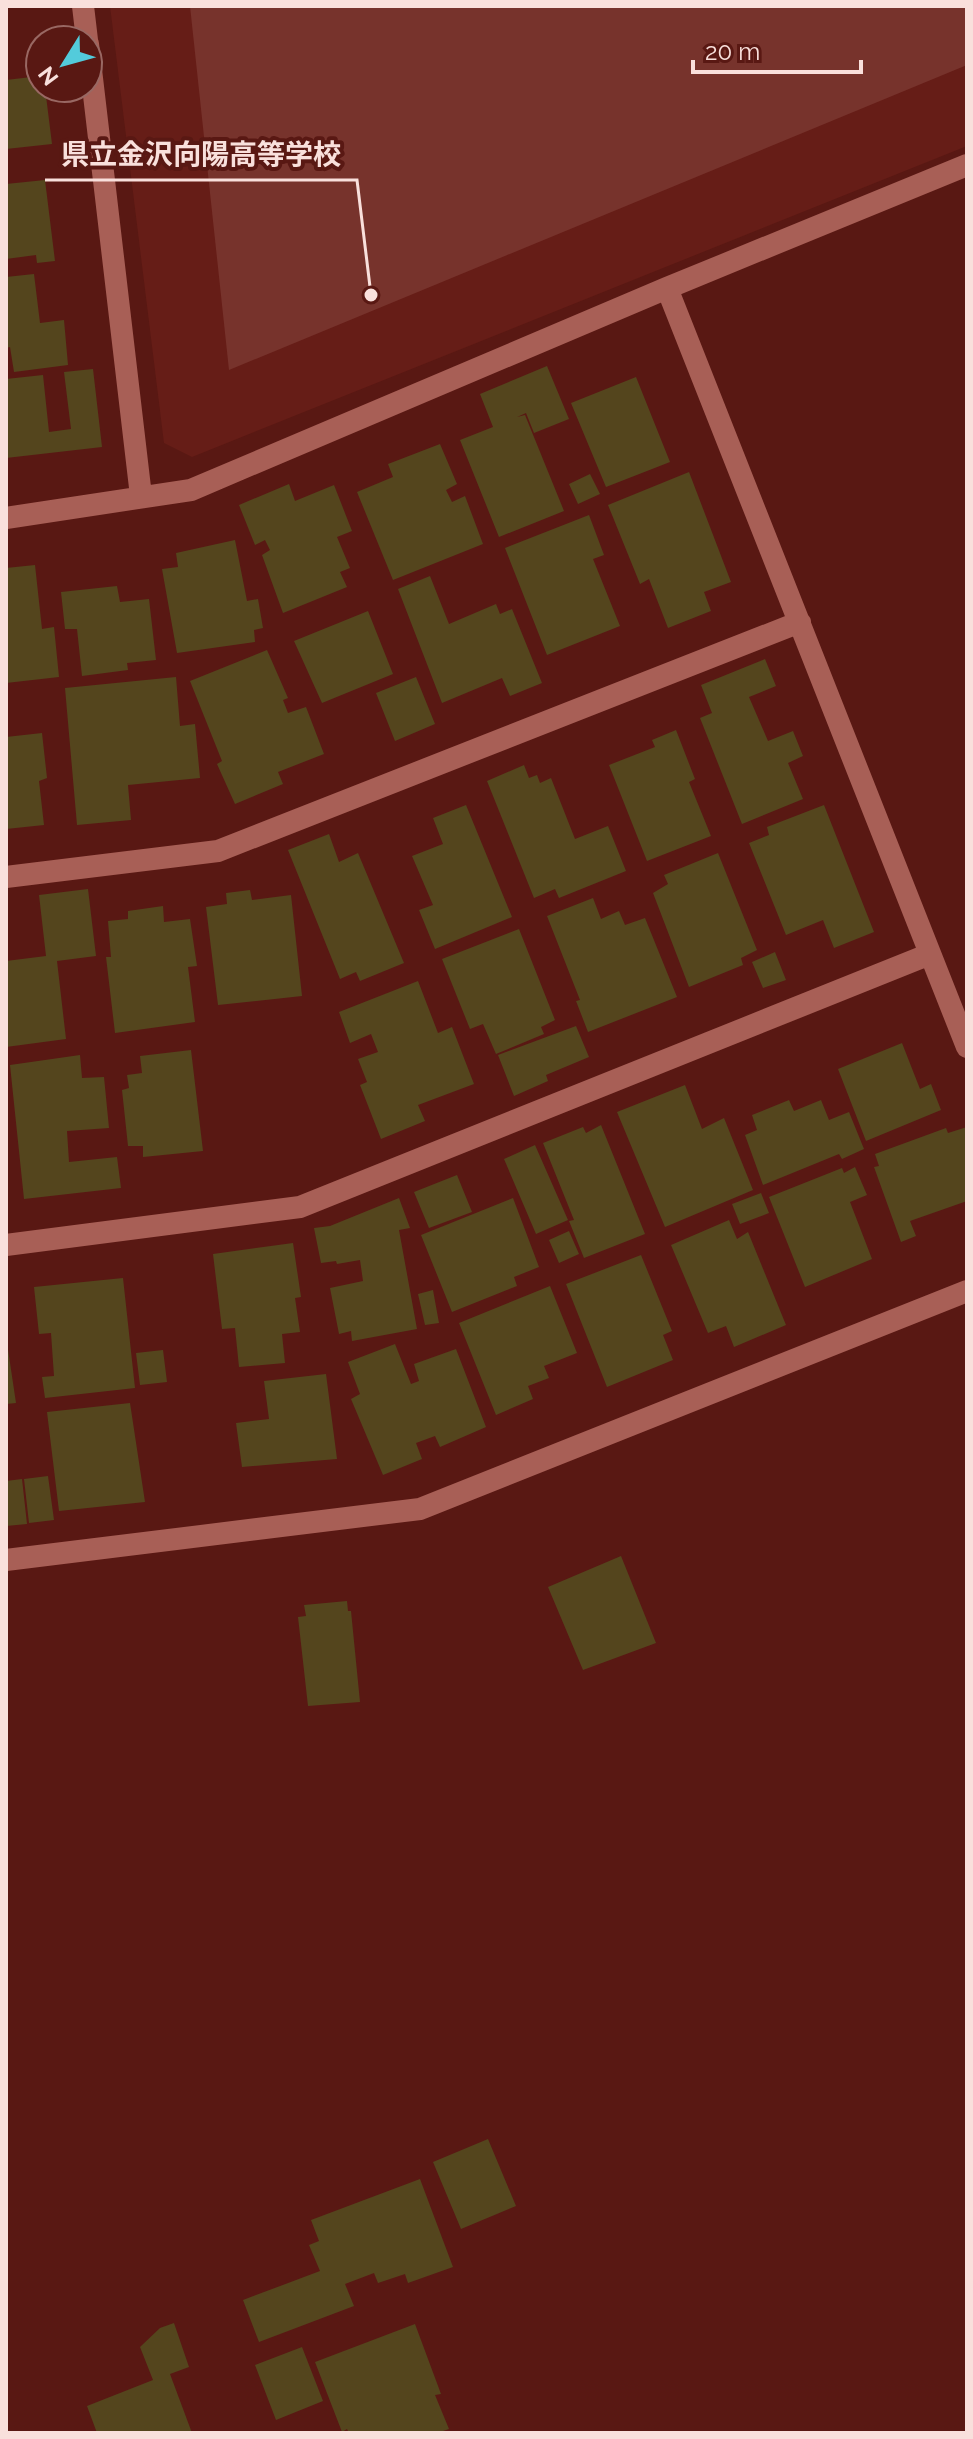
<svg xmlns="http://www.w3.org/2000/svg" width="973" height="2439" font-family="Raleway,'Noto Sans JP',sans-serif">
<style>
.built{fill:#661d17}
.green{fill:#77332c}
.building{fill:#54451d}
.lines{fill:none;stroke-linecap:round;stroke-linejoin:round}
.minor{stroke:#a85f56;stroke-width:22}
.leader{fill:none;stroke:#f9e0dc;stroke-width:3}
.callout-dot{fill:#f9e0dc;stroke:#591813;stroke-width:3}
.callout-label{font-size:28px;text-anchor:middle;font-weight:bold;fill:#f9e0dc;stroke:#591813;stroke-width:8;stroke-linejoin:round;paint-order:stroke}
</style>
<rect width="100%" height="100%" fill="#591813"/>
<path class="built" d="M110 6H967V146L192 457 164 443Z"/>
<path class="green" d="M190 6H967V65L229 370Z"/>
<path class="building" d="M40 76V88H45L52 144 6 149V80Z
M45 180 55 261 37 263 36 255 6 259V184Z
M34 274 40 323 64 320 68 365 14 372 10 347 6 348V277Z
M547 366 569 419 534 433 526 413 517 417 525 415 564 511 499 537 460 440 493 427 480 394Z
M93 369 102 447 6 458V379L43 375 49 432 71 429 64 372Z
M636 377 670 462 606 487 571 403Z
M440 444 457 484 446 490 452 502 465 496 483 544 393 580 357 492 393 477 388 464Z
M689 472 731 582 704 592 711 611 668 628 649 579 640 584 608 505Z
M590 474 600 494 578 504 569 484Z
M289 484 295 501 334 485 352 531 337 537 350 568 340 572 347 587 283 613 262 555 270 550 265 540 255 545 239 505Z
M589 515 604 555 593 559 620 626 547 655 505 548Z
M235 540 247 601 258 599 263 628 254 630 255 642 177 653 162 569 178 567 176 553Z
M35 565 42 629 54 627 59 677 6 683V568Z
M430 576 449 624 496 604 500 614 512 609 542 683 510 696 502 678 442 703 398 589Z
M117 586 120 602 149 599 156 660 127 663 128 670 82 676 77 629H65L61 592Z
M368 611 393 674 322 703 294 641Z
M267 650 288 698 283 700 288 713 306 707 324 754 278 772 283 784 235 804 217 764 222 761 190 681Z
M765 659 776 686 749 697 768 741 793 731 803 756 788 763 803 799 742 824 700 718 712 713 701 685Z
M176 677 180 726 195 724 200 778 128 785 131 820 77 825 65 688Z
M416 677 435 724 395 741 376 693Z
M676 730 695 779 689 782 711 836 647 861 609 765 655 747 652 740Z
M42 733 47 778 39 781 44 825 6 829V737Z
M524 765 529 778 537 775 540 783 551 778 575 839 608 826 626 871 559 898 555 889 534 898 487 781Z
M466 805 512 917 435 949 419 910 433 905 412 856 443 844 433 818Z
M824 805 874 932 834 948 823 920 786 935 749 843 769 835 767 827Z
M329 834 339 862 358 853 404 963 360 981 356 972 340 979 288 850Z
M718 853 757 950 741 958 743 965 689 987 653 893 668 884 664 875Z
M88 889 96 956 57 961 66 1039 6 1047V961L46 956 39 895Z
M250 890 252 900 291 895 302 996 218 1005 206 907 227 904 226 893Z
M593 898 601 919 619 911 625 925 645 918 677 997 588 1032 576 1001 580 1000 547 916Z
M163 906 164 922 190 919 197 966 188 967 195 1022 115 1033 106 957H111L108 921 128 919V911Z
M519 929 555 1020 541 1027 544 1034 496 1054 483 1024 470 1029 442 959Z
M775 952 786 980 763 988 752 962Z
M418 981 438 1033 452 1027 474 1084 418 1105 425 1121 381 1139 360 1085 367 1082 358 1059 378 1052 371 1034 350 1043 339 1012Z
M576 1026 589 1057 546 1075 548 1081 514 1096 498 1055Z
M902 1043 920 1089 931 1084 941 1110 866 1141 838 1069Z
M191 1050 203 1151 143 1157V1146H128L122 1090 129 1088 127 1075 142 1073 140 1056Z
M80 1055 82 1078 104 1077 109 1128 67 1131 69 1162 117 1157 121 1188 24 1199 10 1065Z
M685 1085 702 1129 724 1118 753 1190 665 1227 617 1112Z
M789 1100 794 1111 821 1100 829 1120 849 1112 864 1149 842 1159 839 1154 763 1185 745 1135 757 1130 752 1115Z
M601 1125 645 1234 584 1258 569 1221 574 1220 543 1143 583 1127 586 1133Z
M967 1127V1201L910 1221 916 1236 901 1242 874 1167 879 1166 875 1154 946 1128 948 1133Z
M535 1145 568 1220 536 1234 504 1159Z
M855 1167 867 1195 850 1202 872 1259 805 1287 769 1197 842 1168 844 1173Z
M457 1175 472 1212 429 1228 414 1192Z
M761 1193 769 1213 740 1224 732 1204Z
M399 1198 410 1228 399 1230 417 1329 352 1341 351 1331 339 1334 330 1288 363 1281 360 1260 337 1264 336 1261 321 1263 314 1228 330 1226Z
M513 1198 539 1267 514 1277 517 1286 452 1312 421 1235Z
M729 1220 737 1239 748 1232 786 1325 734 1347 726 1326 708 1333 671 1245Z
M569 1231 579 1254 559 1263 549 1240Z
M293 1243 301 1297 295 1298 300 1332 282 1334 285 1363 239 1367 235 1328 222 1329 213 1254Z
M641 1255 672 1331 663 1335 673 1360 607 1387 566 1284Z
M123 1278 135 1388 45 1398 42 1377 54 1376 51 1333 39 1334 34 1287Z
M550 1286 577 1353 544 1366 549 1378 528 1386 533 1399 496 1415 459 1323Z
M433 1290 439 1323 425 1325 418 1294Z
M6 1336 16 1403 6 1404Z
M395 1344 411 1384 419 1381 414 1364 456 1349 486 1427 440 1447 435 1436 416 1443 422 1459 383 1475 351 1399 360 1394 348 1362Z
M163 1350 167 1382 140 1385 136 1353Z
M326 1374 337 1459 242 1467 236 1423 269 1419 264 1381Z
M130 1403 145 1502 59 1511 47 1412Z
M48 1476 54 1520 29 1523 24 1479Z
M22 1479 27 1524 6 1526V1481Z
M621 1556 656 1643 583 1670 548 1587Z
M347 1601 348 1611H351L360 1702 308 1706 298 1617 306 1616 304 1605Z
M488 2139 516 2206 461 2229 433 2162Z
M420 2179 453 2267 408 2283 405 2274 378 2283 374 2273 345 2284 354 2306 259 2342 243 2300 320 2271 309 2245 319 2241 311 2220Z
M174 2323 189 2367 170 2374 192 2433H97L87 2406 153 2380 140 2347 160 2328Z
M415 2324 441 2394 435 2395 449 2429 437 2433H349L347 2429 342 2432 315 2362Z
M302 2347 323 2401 276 2420 255 2365Z"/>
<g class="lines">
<path class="minor" d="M83 6 87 40
M88 44 141 496
M667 288 967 1047
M6 518 191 490 667 288 967 165
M6 877 218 851 800 622
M6 1245 300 1207 930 954
M6 1560 420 1509 967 1291"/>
</g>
<path class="leader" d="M371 295L357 180H45"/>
<circle class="callout-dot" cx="371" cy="295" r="8"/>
<g class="callout-label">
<text x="201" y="164">県立金沢向陽高等学校</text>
</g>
<rect width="973" height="2439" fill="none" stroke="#f9e0dc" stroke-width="16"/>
<g transform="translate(64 64) rotate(233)"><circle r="38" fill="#591813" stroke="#996863" stroke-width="2"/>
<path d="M0-6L14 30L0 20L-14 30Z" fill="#53cbdb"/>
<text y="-12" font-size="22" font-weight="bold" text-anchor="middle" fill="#f9e0dc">N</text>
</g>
<path d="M693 60v12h168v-12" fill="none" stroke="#f9e0dc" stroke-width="4"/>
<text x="705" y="60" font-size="24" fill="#f9e0dc" stroke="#591813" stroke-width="6" paint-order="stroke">20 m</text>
</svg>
